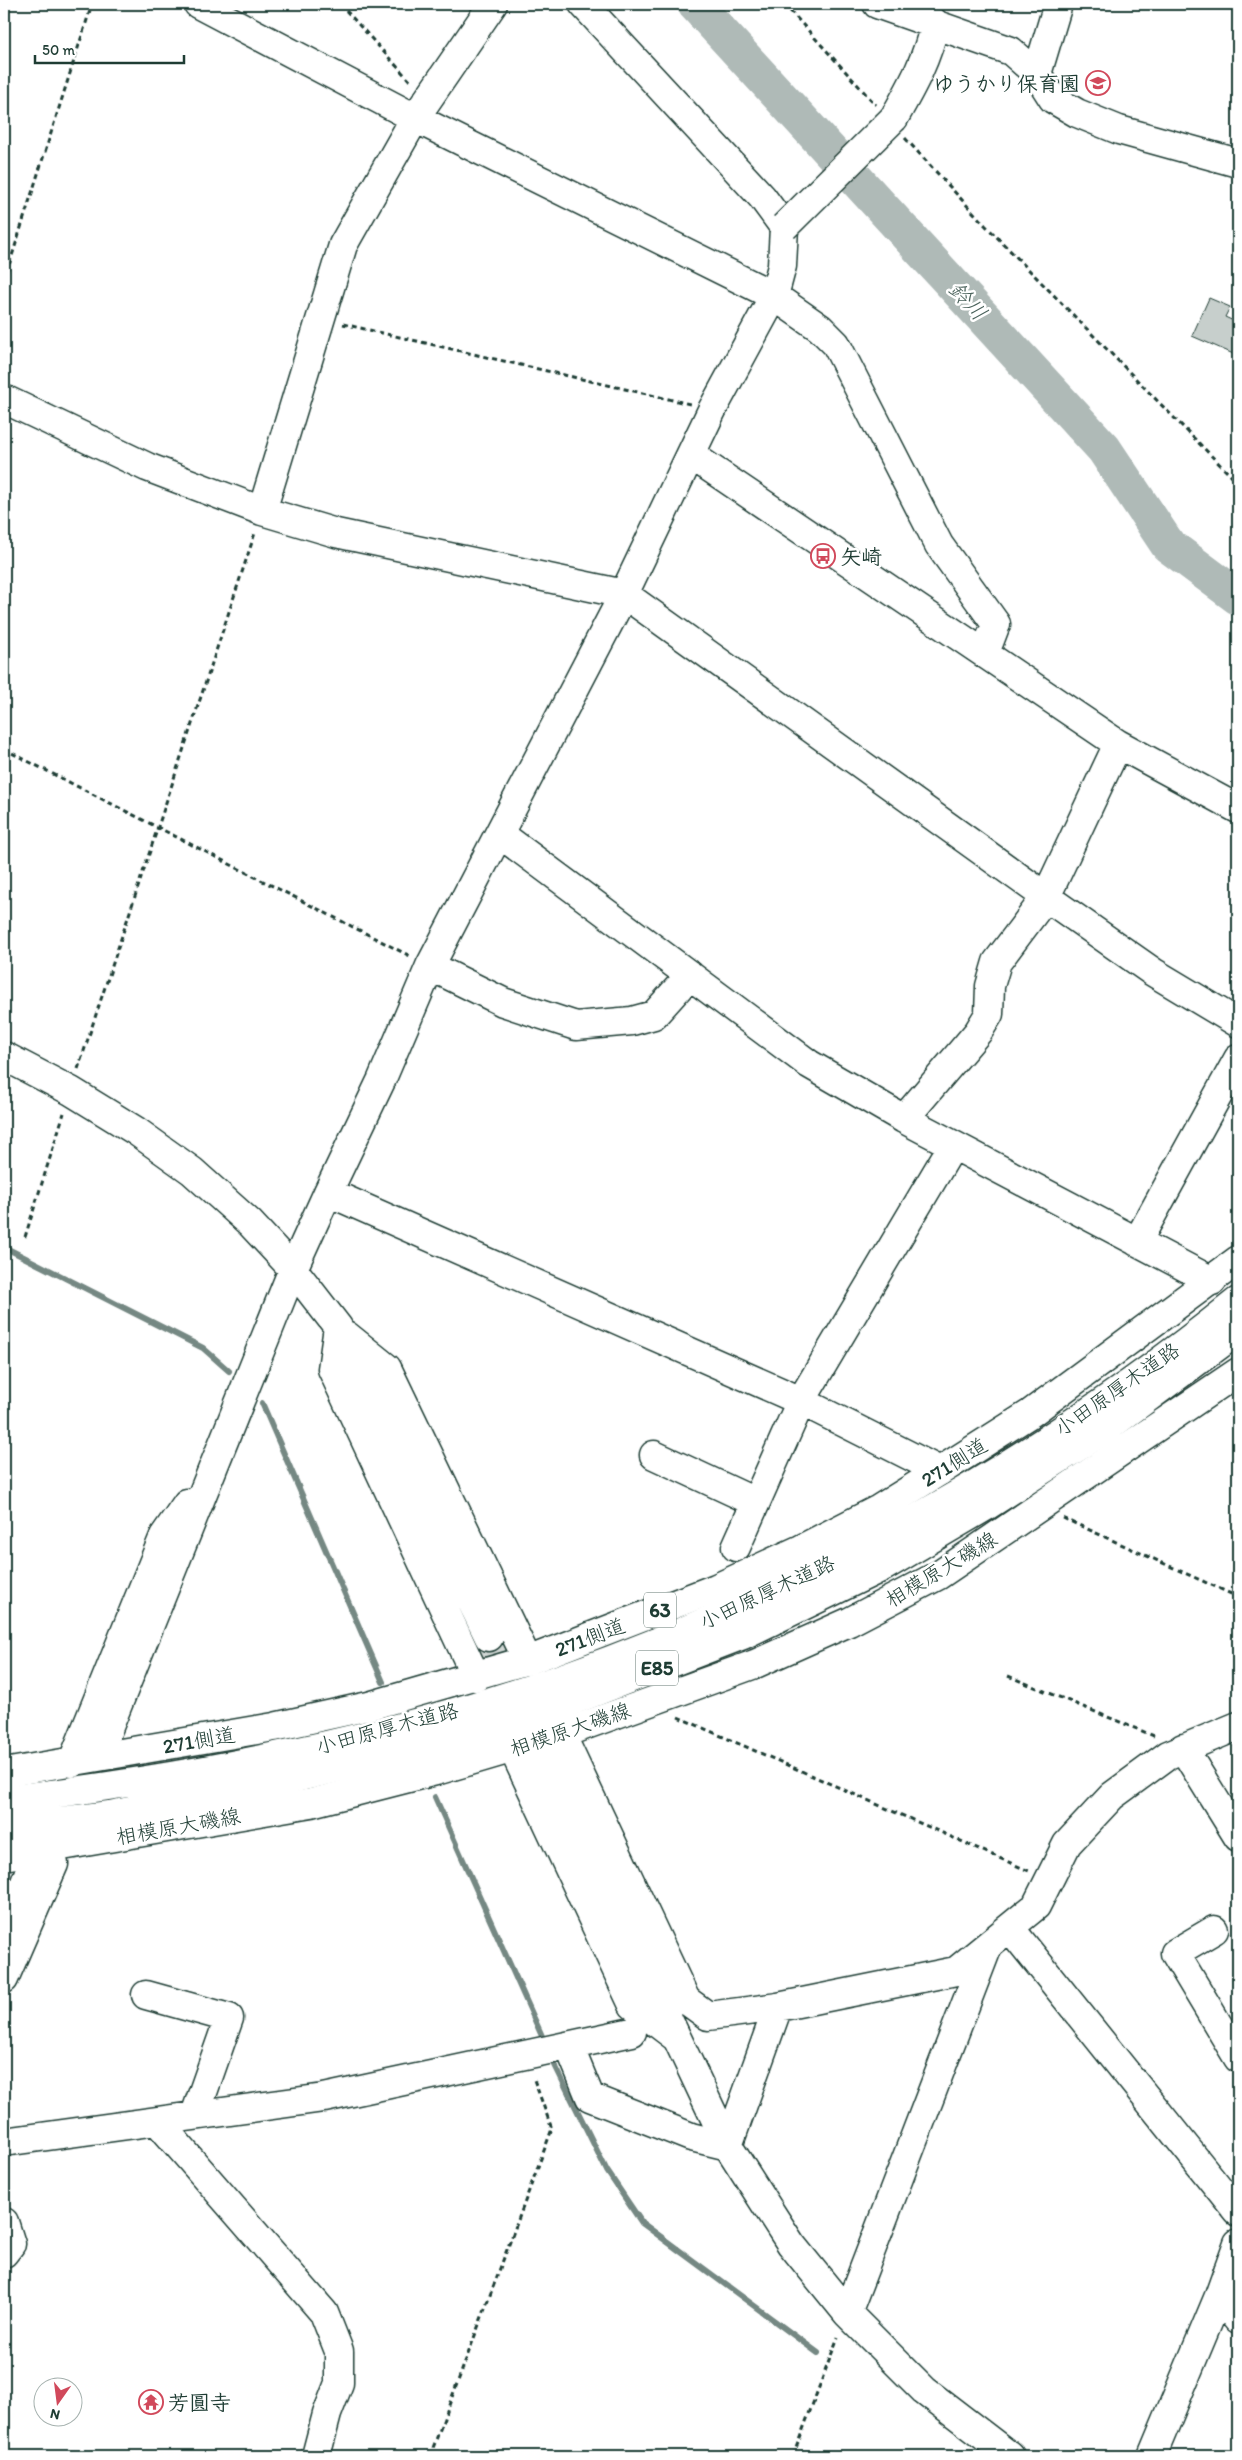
<svg xmlns="http://www.w3.org/2000/svg" width="1242" height="2460" font-family="Itim,'Klee One',sans-serif">
<style>
.lines{fill:none;stroke-linecap:round;stroke-linejoin:round}
.stream{stroke:#758883;stroke-width:6}
.river{stroke:#afbab7;stroke-width:36}
.building{fill:#c7cfcc;stroke:#1f3d34}
.minor-tunnel{stroke:#d2d8d6;stroke-width:28;stroke-dasharray:28 14;stroke-linecap:butt}
.minor-casing{stroke:#1f3d34;stroke-width:31}
.major-casing{stroke:#1f3d34;stroke-width:31}
.highway-casing{stroke:#1f3d34;stroke-width:31}
.path{stroke:#1f3d34;stroke-width:3;stroke-dasharray:5 4;stroke-linecap:butt}
.minor{stroke:#fff;stroke-width:28}
.major{stroke:#fff;stroke-width:28}
.highway{stroke:#fff;stroke-width:28}
.minor-bridge-casing{stroke:#1f3d34;stroke-width:31;stroke-linecap:butt}
.minor-bridge{stroke:#fff;stroke-width:28}
.labels{text-anchor:middle;dominant-baseline:central;stroke-width:5;stroke-linejoin:round;paint-order:stroke}
.shield{fill:#fff;stroke:#627771;stroke-width:1}
.shield-label{font-size:20px;font-weight:bold;fill:#1f3d34}
.poi-label{font-size:21px;font-weight:bold;fill:#1f3d34;stroke:#fff;text-anchor:start}
.street-label{font-size:21px;fill:#1f3d34;stroke:#fff}
.water-label{font-size:22px;font-style:italic;fill:#4a625b;stroke:#fff}
</style>
<rect width="100%" height="100%" fill="#fff"/>
<filter id="ink" filterUnits="userSpaceOnUse"><feTurbulence type="fractalNoise" baseFrequency=".02" numOctaves="2"/><feDisplacementMap in="SourceGraphic" scale="10" xChannelSelector="R" yChannelSelector="G"/><feConvolveMatrix kernelMatrix="1 2 1 2 8 2 1 2 1" color-interpolation-filters="sRGB"/></filter>
<g filter="url(#ink)">
<g class="lines">
<path class="stream" d="M4 1247 203 1348 229 1371
M262 1403 383 1682
M435 1797 546 2045
M551 2057 607 2171 642 2223 818 2353"/>
<path class="river" d="M695 4 1104 449 1168 545 1238 597"/>
</g>
<path class="building" d="M1209 298 1230 307 1225 317 1238 323V356L1192 336Z"/>
<g class="lines">
<path class="minor-tunnel" d="M489 1637 525 1716"/>
<defs>
<path id="minor" d="M198 4 415 118 774 296 820 328 836 344 939 545 996 624 985 653
M877 4 1011 51 1037 74 1053 99 1077 113 1119 130 1238 163
M1037 74 1058 4
M894 118C912 86 927 60 935 23
M4 399 147 467 262 511 336 533 624 594 1046 897 1153 972 1238 1023
M691 455 1118 744 1238 809
M262 511 343 245 415 118 493 4
M500 834 809 1064 904 1119 1212 1281
M430 966 503 1002 576 1026 632 1021 654 1015 690 975
M4 1056 71 1091 136 1131 192 1171 250 1223 293 1269 338 1327 489 1637
M904 1119 978 1032 989 1014 990 986 997 962 1046 897 1118 744
M328 1192 801 1401 940 1471
M1137 1242 1238 1059
M338 1327 332 1369 476 1677
M346 1335 387 1368 528 1661
M654 1455 755 1502
M736 1547 801 1401 953 1145
M561 1734 686 2000 708 2016 778 2007 956 1971 1036 1906 1067 1844 1112 1796 1168 1755 1238 1726
M104 1739 293 1269 328 1192 381 1081 430 966 624 594 712 410 774 296 782 266 784 227 762 197 583 4
M1183 1748 1238 1837
M513 1749 633 2005 674 2036
M72 1763 164 1536 187 1503
M525 1775 532 1764 561 1755 571 1756
M554 1778 728 2146 791 2244 847 2313 924 2390 1010 2456
M10 1922 37 1851
M1010 1928 1238 2212
M1214 1930 1175 1953 1238 2058
M4 1979 54 1864
M146 1995 229 2018 195 2115
M569 2046 590 2097 691 2137 728 2146 778 2007
M158 2122 324 2313 339 2351V2383L327 2414 316 2456
M4 2142 324 2098 632 2032
M4 2222 11 2244 4 2253
M1219 2296 1238 2320
M847 2313 988 1946
M1152 2456 1219 2296 1238 2243"/>
<path id="major" d="M4 1773 274 1727 369 1706 535 1658 716 1588 801 1549 879 1509 940 1471 1031 1413 1238 1260
M4 1856 311 1803 436 1771 561 1734 755 1664 849 1622 939 1575 1238 1372"/>
<path id="highway" d="M4 1800C189 1778 376 1742 553 1681 800 1595 1034 1466 1238 1301
M4 1828 110 1815 292 1779 426 1747 559 1706 743 1635 885 1566 985 1507 1103 1431 1238 1331"/>
</defs>
<use href="#minor" class="minor-casing"/>
<use href="#major" class="major-casing"/>
<use href="#highway" class="highway-casing"/>
<path class="path" d="M340 4 412 83
M784 4 876 105
M905 138 985 225 1238 483
M4 281 92 4
M343 324 690 404
M4 749 410 956
M78 1069 255 533
M25 1237 64 1113
M1063 1518 1238 1597
M1008 1676 1154 1736
M678 1717 1029 1871
M430 2456 552 2129 533 2077
M793 2456 838 2337"/>
<use href="#minor" class="minor"/>
<use href="#major" class="major"/>
<use href="#highway" class="highway"/>
<defs>
<path id="minor-bridge" d="M784 227 894 118"/>
</defs>
<use href="#minor-bridge" class="minor-bridge-casing"/>
<use href="#minor-bridge" class="minor-bridge"/>
</g>
</g>
<defs>
<symbol id="school-ring" viewBox="-11 -11 22 22"><circle r="9.5" fill="#fff" stroke="#d1495b" stroke-width="1.5"/><path d="M0-5L7-2L0 1L-7-2ZM-4 1L0 2.5L4 1V4Q0 6-4 4Z" fill="#d1495b"/></symbol>
<symbol id="bus-ring" viewBox="-11 -11 22 22"><circle r="9.5" fill="#fff" stroke="#d1495b" stroke-width="1.5"/><path d="M-5-6H5V4H4V6H2V4H-2V6H-4V4H-5ZM-3.5-4V0h7V-4ZM-3.5 1.2v1.5H-2V1.2ZM2 1.2v1.5H3.5V1.2Z" fill="#d1495b"/></symbol>
<symbol id="temple-ring" viewBox="-11 -11 22 22"><circle r="9.5" fill="#fff" stroke="#d1495b" stroke-width="1.5"/><path d="M0-6L5-2H3V0L6.5 2.5H4V6H1.5V3h-3V6H-4V2.5H-6.5L-3 0V-2H-5Z" fill="#d1495b"/></symbol>
</defs>
<g fill-rule="evenodd">
<use href="#school-ring" x="1084" y="69" width="28" height="28"/>
<use href="#bus-ring" x="809" y="542" width="28" height="28"/>
<use href="#temple-ring" x="137" y="2388" width="28" height="28"/>
</g>
<g class="labels">
<g class="shield">
<rect x="644" y="1592.5" width="32" height="35" rx="4"/>
<rect x="636" y="1650.5" width="42" height="35" rx="4"/>
</g>
<g class="shield-label">
<text x="660" y="1610">63</text>
<text x="657" y="1668">E85</text>
</g>
<g class="poi-label">
<text x="1080" y="83" text-anchor="end">ゆうかり保育園</text>
<text x="840" y="556">矢崎</text>
<text x="168" y="2402">芳圓寺</text>
</g>
<g class="street-label">
<text transform="translate(1117 1389) rotate(-35)">小田原厚木道路</text>
<text transform="translate(954 1462) rotate(-32)">271側道</text>
<text transform="translate(941 1569) rotate(-31)">相模原大磯線</text>
<text transform="translate(767 1592) rotate(-25)">小田原厚木道路</text>
<text transform="translate(590 1637) rotate(-21)">271側道</text>
<text transform="translate(387 1728) rotate(-15)">小田原厚木道路</text>
<text transform="translate(570 1729) rotate(-19)">相模原大磯線</text>
<text transform="translate(199 1740) rotate(-10)">271側道</text>
<text transform="translate(178 1826) rotate(-10)">相模原大磯線</text>
</g>
<g class="water-label">
<text transform="translate(968 301) rotate(47)">鈴川</text>
</g>
</g>
<rect width="1242" height="2460" fill="none" stroke="#fff" stroke-width="20"/>
<rect x="10" y="10" width="1222" height="2440" fill="none" stroke="#1f3d34" stroke-width="2" filter="url(#ink)"/>
<g transform="translate(58 2402) rotate(194)"><circle r="24" fill="#ffffff" stroke="#a5b1ae"/>
<path d="M0-4L9 19L0 12L-9 19Z" fill="#d1495b"/>
<text y="-8" font-size="14" font-weight="bold" text-anchor="middle" fill="#1f3d34">N</text>
</g>
<path d="M35 55v8h149v-8" fill="none" stroke="#1f3d34" stroke-width="2.5"/>
<text x="42" y="55" font-size="15" fill="#1f3d34" stroke="#ffffff" stroke-width="4" paint-order="stroke">50 m</text>
</svg>
